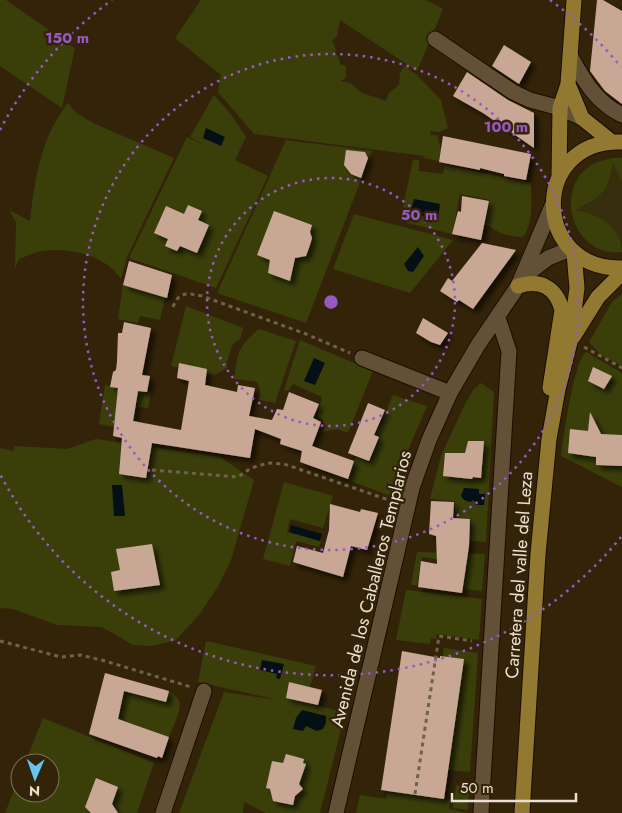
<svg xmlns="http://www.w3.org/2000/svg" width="622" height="813" font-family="Jost,sans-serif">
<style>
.green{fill:#3a3f0a}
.sand{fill:#362e0d}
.water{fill:#040f16}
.building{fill:#c8a895;filter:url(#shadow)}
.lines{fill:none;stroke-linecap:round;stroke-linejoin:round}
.minor-casing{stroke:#1b0d00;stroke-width:17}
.major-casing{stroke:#1b0d00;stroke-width:17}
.path{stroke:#6f614a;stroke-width:3;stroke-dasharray:4 4;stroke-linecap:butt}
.minor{stroke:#625136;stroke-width:15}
.major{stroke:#927931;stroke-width:15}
.ring{fill:none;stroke:#9759c4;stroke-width:2.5;stroke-dasharray:2.5 5}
.labels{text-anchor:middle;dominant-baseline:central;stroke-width:5;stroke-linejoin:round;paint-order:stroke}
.street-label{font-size:18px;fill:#eae0d1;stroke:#332409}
.centre{fill:#9759c4;stroke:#332409;stroke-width:2.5}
.ring-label{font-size:15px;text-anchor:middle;font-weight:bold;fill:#9759c4;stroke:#332409;stroke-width:5;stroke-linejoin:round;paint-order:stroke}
</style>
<defs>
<filter id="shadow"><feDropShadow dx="4.5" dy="4.5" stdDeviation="2.5" flood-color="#0009"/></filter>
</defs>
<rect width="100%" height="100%" fill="#332409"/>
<path class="green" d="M0 0H6L75 48 62 108 0 66Z
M201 0H426L443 9 417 71 340 20 337 36 332 41 336 49 335 53 339 58 340 64 346 66V78L340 81 350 83 362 93 386 101 389 93 399 85 400 74 404 66 417 75 441 100 448 128 439 132 430 131 431 135H437L441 150 439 161 425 158 424 156 254 134 218 92 221 75 175 38Z
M214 95 230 113 246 137 235 160 268 176 216 288 129 258 187 137 206 146 190 137Z
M68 103 76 113 95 124 174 158 127 257 121 279C105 255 70 247 42 251 35 252 27 256 19 259L15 269 16 222 9 210 30 221C35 178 41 137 68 103Z
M286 140 372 151 306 323 217 293Z
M613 158H622V182L613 163C608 193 602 197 576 210 600 215 622 224 622 252 574 258 552 191 591 165 598 161 606 160 613 158Z
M413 160H419V171L443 174 445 165 531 183C531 201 534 222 523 237 517 237 507 236 501 233 495 230 492 227 485 225L490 200 460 194 452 234 400 221Z
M354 214 453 240 410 293 333 269Z
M123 285 165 297 160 320 140 316 138 323 118 319Z
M622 294V366L601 355 589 342 612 302Z
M186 306 243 328 240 339 233 344 227 361V368L214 375 171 366Z
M259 329 296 341 275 403 259 400 260 389 257 382 234 379C238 352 238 347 259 329Z
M300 340 373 371 348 433 337 429 322 432 325 425 323 419 317 416 322 397 293 384 288 391 284 390Z
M586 352 622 373V487L561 456C564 436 573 364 586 352Z
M481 383 494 392 486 542 470 541 471 519 454 517 455 501 430 499 441 456 465 404 474 389Z
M105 385 151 392 148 408 137 407 135 421 115 417 114 427 99 424Z
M393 395 427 406 405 457 393 497 348 480 356 457 370 463 380 436 376 434Z
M96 439 220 457 254 480 231 560 219 585 199 615 175 641 150 646 133 645 102 627 57 625 13 609 0 608V448L14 451V446L67 449Z
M284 482 333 496 323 528 290 519 287 532 321 541 319 547 296 541 290 566 263 559Z
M417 552 485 554 482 591 463 589 465 564 422 557 417 585H411Z
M406 590 482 599 479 640 437 634 436 639 431 638 430 644 396 640Z
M206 641 316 666 310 687 289 682 286 697 345 713 320 813H266L244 802 243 813H179L224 692 278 700 198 682Z
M444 648 478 653 470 772 448 770 432 734Z
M156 687C192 697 179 710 169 737L118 719 124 691 153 699Z
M43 718 154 763 137 813H5L20 775V793H50V763H25Z
M456 785 469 787 468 810 453 808Z
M388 791 450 800 449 809 467 813H356L360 795 386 799Z"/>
<path class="sand" d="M613 162 622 182V243C612 222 597 213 575 210 601 198 609 191 613 162Z"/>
<path class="water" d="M206 128 225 137 221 146 203 138Z
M414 199 440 204 438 220 410 213Z
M418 247 424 256 413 272 408 271 404 264Z
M314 358 325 363 315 385 304 381Z
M112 485H122L125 516H114Z
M464 488 479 489V494H485L484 505H476L474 500 470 502 464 500 461 496Z
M291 525 322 534 320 541 289 532Z
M262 660 284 664 280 679 276 678 277 674 260 670Z
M302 710 326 716V723L323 729 317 731 306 726 303 731 293 729 296 718Z"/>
<path class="building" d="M597 0H603L622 11V104L605 91 590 71Z
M504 45 531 62 519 84 492 66Z
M467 72 508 100 534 113V148L483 113 453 96Z
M443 136 531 154 526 180 504 176V174L480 168V170L439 162Z
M346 150 365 152 368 158 361 178 351 174 344 165Z
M462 196 489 201 481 240 452 234 458 211 461 212Z
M188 205 202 211 198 220 209 225 197 253 180 246 177 251 165 246 168 239 154 233 166 206 184 214Z
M274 211 312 225 310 232 312 238 310 245 306 256 295 258 290 281 268 273 270 260 257 255Z
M482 243 516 250 473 309 459 300 457 302 440 291 448 278 452 281Z
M129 261 172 275 167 298 123 285Z
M423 318 448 333 440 345 431 342 416 333Z
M124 322 151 328 142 375 150 376 147 392 138 391 133 421 181 430 189 381 177 378 179 363 207 369 205 385 237 392 238 385 255 388 249 416 272 420 277 409 283 410 289 392 319 404 313 418 321 422 312 446 354 461 348 479 300 462 302 451 280 444 281 439 255 429 250 458 152 443 146 478 119 474 122 438 113 436 118 388 110 387 113 372 116 370 117 361 118 333H122Z
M593 367 612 376 604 389 588 381Z
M368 403 385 410 374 435 379 437 369 461 348 453Z
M590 412 601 434 622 435V466L596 465V457L568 453 570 429 588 431Z
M468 441H484L481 478 473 477 472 479 443 476 445 453H465Z
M431 501 454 502 453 518 470 519 469 546 462 593 418 587 421 561 437 564 436 536 429 534Z
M330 504 360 512 361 509 378 513 367 550 351 546 343 577 293 562 297 546 323 553 329 530Z
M152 544 160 585 114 591 111 572 120 570 116 549Z
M402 651 440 658V656L464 659 444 799 381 790Z
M105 673 169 691 166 702 124 691 118 719 169 737 162 758 158 756 157 758 89 734Z
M289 682 322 690 318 705 286 698Z
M286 754 304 759 303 763 306 764 299 784 303 789 295 796 293 805 273 801 270 789 266 788 272 761 283 763Z
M96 778 118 787 112 804 118 813H91L85 807Z"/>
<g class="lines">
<defs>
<path id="minor" d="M435 39 513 92 530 100 560 108 582 118
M571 57C584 81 597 103 622 115
M523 277 548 258 570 249
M362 358 450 393
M163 813 204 691
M336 813 412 488 429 440 450 393 478 345 518 286 552 206
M481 813 509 351 498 318"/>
<path id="major" d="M568 84 582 118 612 142
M622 142C530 139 531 270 622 268
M559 176 560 108 568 84 574 0
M518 286C540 279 556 287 562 310L550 388
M573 337 598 297 622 273
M522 813 538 554 549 439 558 389 570 342 577 288 574 253"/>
</defs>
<use href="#minor" class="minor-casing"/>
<use href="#major" class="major-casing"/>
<path class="path" d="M173 307C179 291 187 293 202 296L306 334 350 353
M584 347 622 368
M152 470 238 477 251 468 268 463 284 464 386 499 395 500
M0 641 61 657 81 655 105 661 191 687
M415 794 439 636 472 641"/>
<use href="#minor" class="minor"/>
<use href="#major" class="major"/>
</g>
<g class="ring">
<circle cx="331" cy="302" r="124"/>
<circle cx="331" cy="302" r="248"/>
<path d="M621 537A373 373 0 0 1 0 474M0 130A373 373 0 0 1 112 0M550 0A373 373 0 0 1 621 67"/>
</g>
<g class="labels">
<g class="street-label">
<text transform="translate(519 575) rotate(-86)">Carretera del valle del Leza</text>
<text transform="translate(371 589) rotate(-76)">Avenida de los Caballeros Templarios</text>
</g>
</g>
<circle cx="331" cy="302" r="8" class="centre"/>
<g class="ring-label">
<text x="67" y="43">150 m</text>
<text x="506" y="132">100 m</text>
<text x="419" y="220">50 m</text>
</g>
<g transform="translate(35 778) rotate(182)"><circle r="24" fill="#332409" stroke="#7c6f59"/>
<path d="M0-4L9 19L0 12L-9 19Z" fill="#67c4f0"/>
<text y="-8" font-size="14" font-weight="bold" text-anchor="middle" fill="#eae0d1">N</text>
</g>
<path d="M452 793v8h124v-8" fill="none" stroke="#eae0d1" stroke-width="2.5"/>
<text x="460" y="793" font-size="15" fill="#eae0d1" stroke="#332409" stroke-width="4" paint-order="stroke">50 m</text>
</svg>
